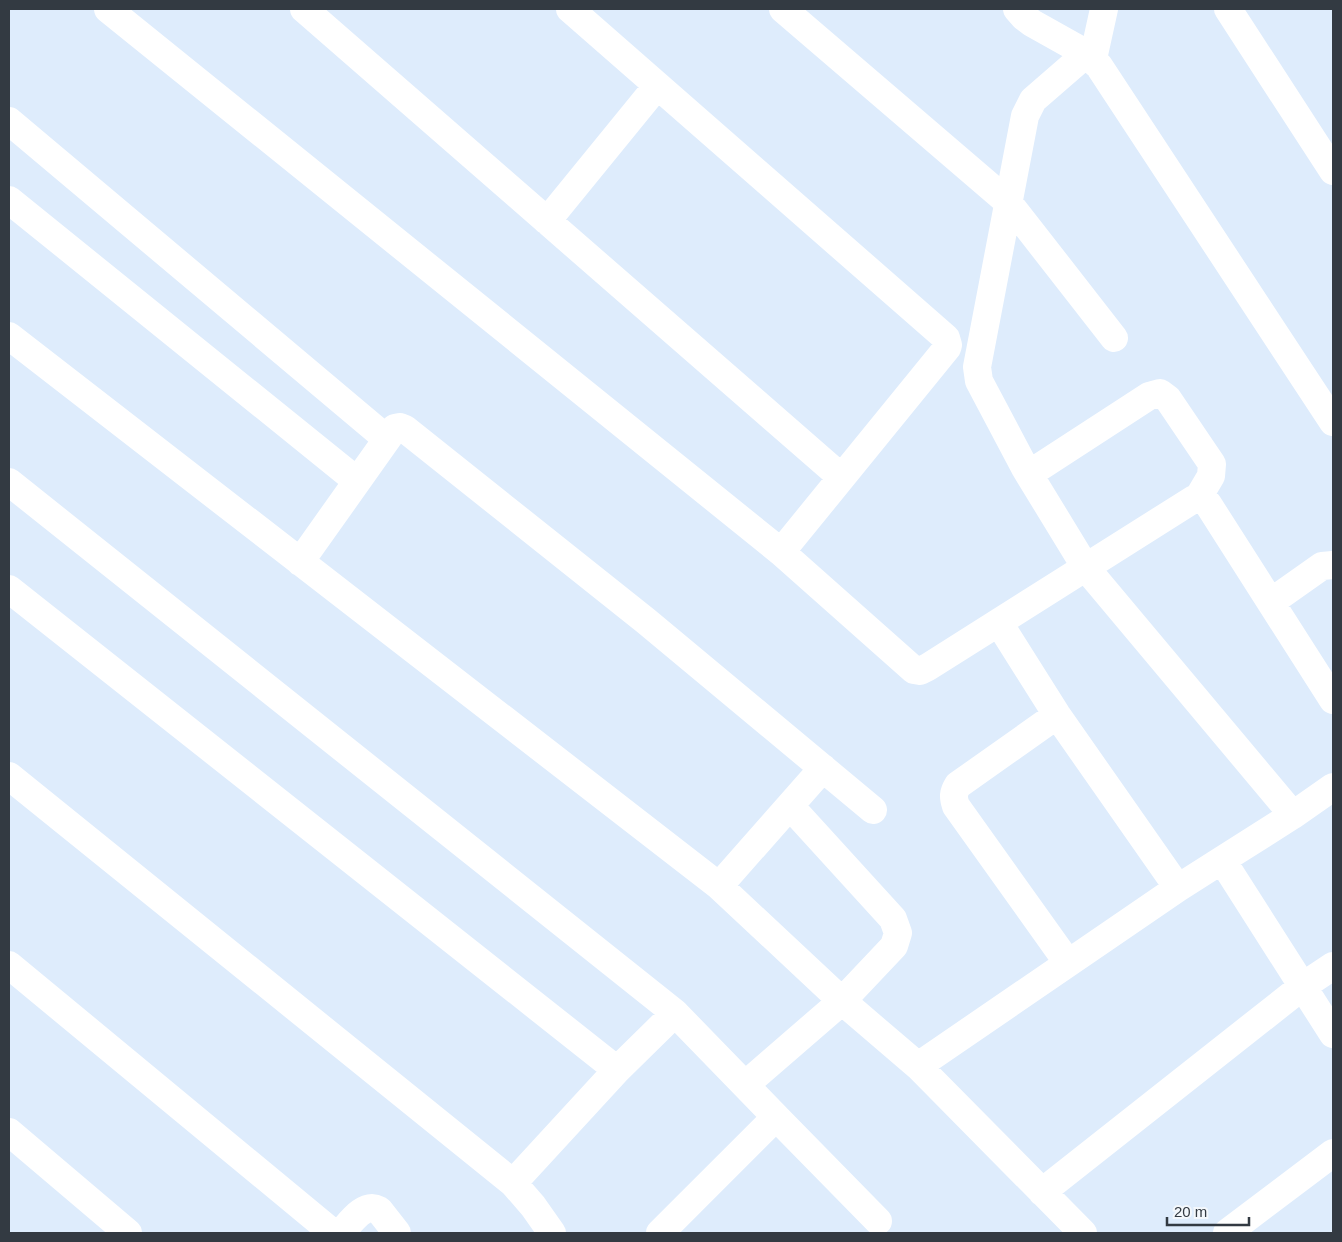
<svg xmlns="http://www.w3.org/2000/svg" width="1342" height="1242" font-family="Arial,sans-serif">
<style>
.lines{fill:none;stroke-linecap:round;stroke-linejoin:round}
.minor{stroke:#fff;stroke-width:28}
</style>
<rect width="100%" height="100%" fill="#deecfc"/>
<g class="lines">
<path class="minor" d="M108 9 781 552 914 670 920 671 928 667 1194 499 1200 498 1208 504 1333 700
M304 9 841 477
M570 9 946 338 948 345 947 348 781 552
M783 9 1008 202 1114 338
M1017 9 1024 17 1032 23 1082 51 1099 66 1333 422
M1228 9 1333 171
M1086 54 1033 100 1025 116 977 367 979 381 1025 468 1086 568 1293 815
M1093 59 1104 9
M9 121 387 439
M9 200 357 481
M547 221 657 86
M9 336 719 886 842 1001 918 1066 1083 1233
M1029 474 1149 396 1160 393 1168 399 1212 464 1211 476 1198 498
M9 482 675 1013
M300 562 395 428 400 427 405 429 646 621 873 810
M9 589 617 1070
M1271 602 1322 566 1333 565
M1057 715 958 785C953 793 953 797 956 806L1068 963
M9 776 513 1183 533 1206 552 1233
M1333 787 1293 815 1222 860 1333 1034
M719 886 823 768
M1178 888 1222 860
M9 965 333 1233
M918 1066 1178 888 1057 715 999 623
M745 1085 842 1001 894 946 898 933 893 919 790 806
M776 1117 878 1221
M9 1132 128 1233
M513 1183 617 1070 675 1013 776 1117 660 1233
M1042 1192 1303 986 1333 966
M341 1233C350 1223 364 1202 379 1210L397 1233
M1227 1233 1333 1153"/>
</g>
<rect width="1342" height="1242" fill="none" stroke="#333a42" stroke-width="20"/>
<path d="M1167 1217v8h82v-8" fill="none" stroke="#333a42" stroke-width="2.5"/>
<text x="1174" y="1217" font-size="15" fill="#333a42" stroke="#f4f8fc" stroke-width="4" paint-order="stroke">20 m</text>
</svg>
